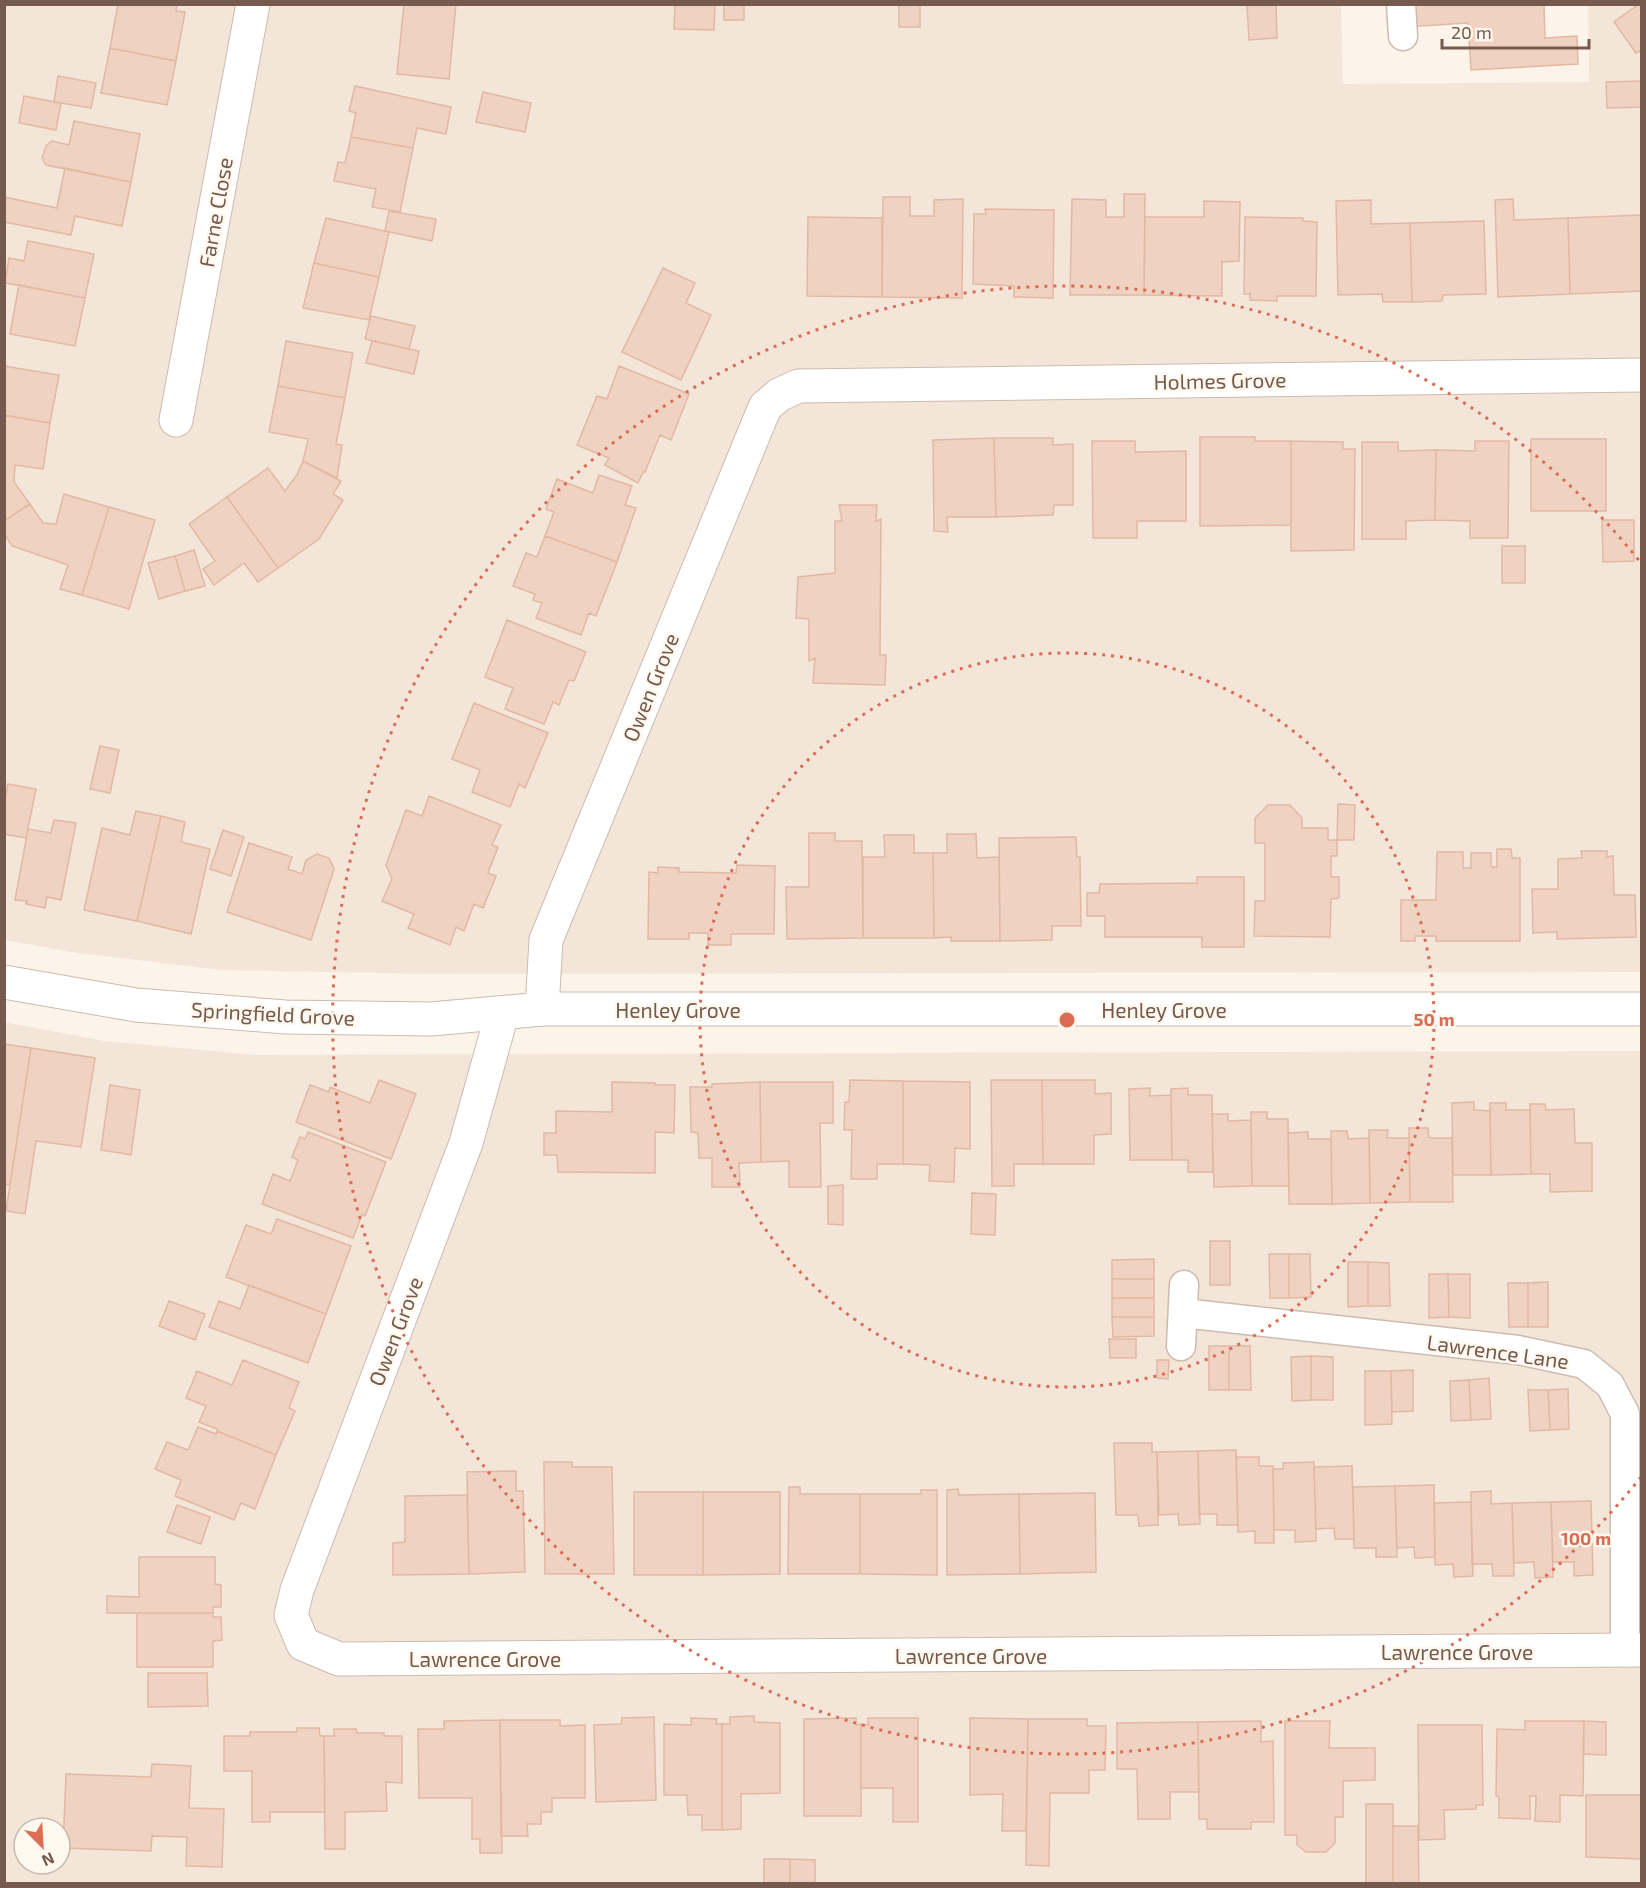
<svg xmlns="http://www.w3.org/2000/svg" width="1646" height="1888" font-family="'Exo 2',sans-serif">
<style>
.residential{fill:#f3e5d8;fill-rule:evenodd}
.building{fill:#f0d2c2;stroke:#e2b8a3;stroke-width:1.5}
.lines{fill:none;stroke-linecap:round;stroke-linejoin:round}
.service-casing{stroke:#cdbbaf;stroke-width:31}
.minor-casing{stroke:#cdbbaf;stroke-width:35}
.tertiary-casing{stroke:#cdbbaf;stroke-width:35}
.service{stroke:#fff;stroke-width:28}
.minor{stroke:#fff;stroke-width:33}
.tertiary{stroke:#fff;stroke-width:33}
.ring{fill:none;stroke:#da6c54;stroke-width:3;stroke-dasharray:3 6}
.labels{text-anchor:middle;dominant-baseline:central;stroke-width:5;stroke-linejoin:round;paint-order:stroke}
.street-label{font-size:21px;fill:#755a4d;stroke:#fef8ef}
.centre{fill:#da6c54;stroke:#fef8ef;stroke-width:3}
.ring-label{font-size:18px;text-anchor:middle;font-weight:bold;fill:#da6c54;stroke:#fef8ef;stroke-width:5;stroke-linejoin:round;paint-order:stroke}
</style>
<rect width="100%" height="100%" fill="#fcf3e9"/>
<path class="residential" d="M9 4 1341 5 1343 84 1589 82 1588 5H1641V972L430 974 222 970 78 953 5 940 4 11Z
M4 1022 104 1041 256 1055 1641 1051V1883H5ZM24 1828H60V1864H24Z"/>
<path class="building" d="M118 4H177L176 11 185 12 176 61 110 48Z
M404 4H456L449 79 397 74Z
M675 4H715L714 30 674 29Z
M724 4H744V20H724Z
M899 4H920V27H899Z
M1247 4H1276L1277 38 1249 40Z
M1404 4H1544L1545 38 1577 36 1578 64 1471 70 1468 23 1405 27Z
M1639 4H1642V50L1636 53 1614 22Z
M110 48 176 61 167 105 101 93Z
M58 76 96 83 91 108 54 102Z
M1642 81V107L1607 108 1606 82Z
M355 86 451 107 446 134 417 128 413 148 351 137 356 113 349 111Z
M483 92 531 103 525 132 476 122Z
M24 96 61 103 56 130 19 123Z
M74 121 140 134 131 182 46 165 42 158 46 146 52 141 69 145Z
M351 137 413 148 400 212 372 207 376 189 334 181 338 162 345 163Z
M65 168 131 182 122 226 75 216 71 235 4 222V197L57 208Z
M1124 194H1145L1144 295H1070L1072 199 1106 200V217H1124Z
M883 197H910V216H934V200L963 199 962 298 882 297Z
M1513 199 1514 220 1568 218 1570 294 1498 297 1495 200Z
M1371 200V224L1410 223 1412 302H1383L1382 294 1338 295 1336 201Z
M1204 201 1240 202 1239 261 1222 262V296L1144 295 1145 217H1204Z
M985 209 1054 210 1053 298 1014 297V286L973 284 974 214H986Z
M389 211 436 219 432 241 385 231Z
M1642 215V291L1570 294 1568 218Z
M808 217 882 218V297L807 296Z
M1245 217 1303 218V221L1317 222 1316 296H1277V301L1250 300V294H1244Z
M326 218 389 232 379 277 314 263Z
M1484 221 1486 294 1443 295 1442 301 1412 302 1410 223Z
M28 241 94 254 85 298 5 283 9 258 24 261Z
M314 263 379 277 369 320 303 308Z
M663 268 695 283 686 303 711 315 681 380 622 352Z
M19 285 85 298 75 346 10 334Z
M371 316 415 326 409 349 365 339Z
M286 341 353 353 345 398 278 386Z
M372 341 419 351 414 374 366 363Z
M4 366 59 375 50 423 4 415Z
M619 366 689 394 671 440 660 435 645 472H643L638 483 605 465 609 458 577 445 597 396 607 399Z
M278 386 345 398 336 444 342 445 337 478 303 461 308 439 269 432Z
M4 415 50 423 43 469 15 465 14 482 30 504 4 521Z
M1200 437H1255V441H1291V525L1200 526Z
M994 438 996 517H947L948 532 934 531 933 440Z
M994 438H1053V445L1073 444V505H1054L1053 515 996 517Z
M1531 439H1606V511H1531Z
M1092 441H1135V452L1186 451V521H1137V538H1093Z
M1291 441 1343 442V449H1355L1354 550 1291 551Z
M1475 441H1509L1508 538H1470V521L1435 520 1436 450 1475 451Z
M1362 442H1398V451L1436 450 1435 520 1406 521V539H1362Z
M303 461 341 481 333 494 343 500 319 539 278 568 227 497 268 468 285 491 297 475Z
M599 475 632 486 625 505 636 508 617 562 545 536 554 512 546 509 557 479 593 493Z
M64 494 109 507 82 595 60 589 68 565 12 546 4 533V521L30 504 43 523 56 524Z
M227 497 278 568 258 582 244 563 214 585 203 569 215 561 189 524Z
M839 505H877L876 521 881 519 880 655H886L885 685 813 683 815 658 809 661V619L796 618 798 577 835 573V521H842Z
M109 507 155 520 129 609 82 595Z
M1602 520H1634V561L1603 562Z
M545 536 617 562 596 616 589 613 581 635 536 618 542 603 533 600 535 594 513 586 526 553 537 557Z
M1502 546H1525V583H1502Z
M194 550 205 586 185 591 175 556Z
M175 556 185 591 159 599 148 563Z
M507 620 586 652 574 681 569 680 559 705 553 702 544 724 505 709 513 688 485 677Z
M474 703 548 733 525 788 519 784 510 807 472 792 480 770 452 759Z
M100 746 119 750 110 793 90 789Z
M8 784 36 789 26 838 4 834V805Z
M429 796 501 825 492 845 498 847 488 873 496 876 483 908 474 904 464 931 456 927 450 945 408 928 414 914 382 901 392 879 386 865 406 810 422 816Z
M1338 804 1355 805 1354 840H1337Z
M1268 805H1290L1302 818V828H1328V840H1337V856H1331V877H1339V898L1331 899 1330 937 1254 936 1255 901H1265V843H1255V818Z
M136 811 161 816 137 921 84 910 102 828 130 835Z
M161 816 185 822 181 842 210 849 191 934 137 921Z
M54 820 76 823 61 900 47 897 45 908 26 904 27 901 15 900 28 829 51 833Z
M223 830 244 837 231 876 210 869Z
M809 833H835V841H862L863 938 787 939 786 887H809Z
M947 834H976L977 858 999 857 1000 941H951V937L934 938 933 853H947Z
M884 835H914V853H933L934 938H863V857H885Z
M1076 837 1077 857H1080L1081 926H1052V940L1000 941 999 838Z
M249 843 292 857 288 869 302 874 306 860 317 854 329 858 334 869 311 940 227 912Z
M1497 849H1511L1512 858H1520V941H1436V936H1415V941H1401V900H1436L1437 852H1463V868H1471V853H1491V867H1497Z
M1581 851H1607V857L1613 856 1614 895H1635L1636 937 1557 939V932L1533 933 1532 889H1558V859L1582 858Z
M737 865 775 866 774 934H731V945H708V933H689V939H648L649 872 658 873V867L679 868V872L736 873Z
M1197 877H1244V947H1202V937H1105V916H1087V893H1099L1100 884 1197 883Z
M4 1044 31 1048 10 1185 4 1184Z
M31 1048 95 1058 81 1147 36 1141 25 1214 6 1211Z
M379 1080 416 1094 391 1159 296 1122 310 1085 329 1092 330 1087 370 1103Z
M850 1080 903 1081V1164H877V1179H851L852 1130H844L845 1102H849Z
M991 1080H1042L1043 1164H1014V1186H992Z
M1042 1080H1095V1094L1111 1093V1134L1094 1135V1164H1043Z
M903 1081 970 1082V1149L955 1148 954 1182 929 1181 930 1165 903 1164Z
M612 1082 655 1083V1085H675L674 1133 655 1132V1173L558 1172 557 1155H544V1133H556V1111L612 1112Z
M760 1082 761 1162 739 1163 740 1187H712V1158H699L698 1133 691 1132 690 1087H712V1084Z
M760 1082H833V1123H820L821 1187H789V1161L761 1162Z
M110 1085 140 1090 131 1155 101 1150Z
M1150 1088V1096L1171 1095 1172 1160H1130L1129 1089Z
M1188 1088V1095H1212L1213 1172H1188V1160H1172L1171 1089Z
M1474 1102V1110L1490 1111 1491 1175H1453L1452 1103Z
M1490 1103H1506V1110H1530L1531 1174 1491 1175Z
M1530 1104H1545L1546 1110 1574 1109 1575 1143H1592V1191L1550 1192V1174H1531Z
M1251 1112H1267V1119H1288L1289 1186H1252Z
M1212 1114H1228V1121L1251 1120 1252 1186 1214 1187Z
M1409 1128H1428L1429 1138H1452L1453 1202H1410Z
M1369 1130H1388L1387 1138H1409L1410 1202 1370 1203Z
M1331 1131H1347L1348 1139 1369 1138 1370 1203 1332 1204Z
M308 1132 386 1162 365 1216 362 1215 353 1238 262 1204 273 1174 290 1181 298 1160 292 1157 300 1137 305 1139Z
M1308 1132V1139H1331L1332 1204H1289L1288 1133Z
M843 1185V1225L828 1224V1186Z
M972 1193 996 1194 995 1235 971 1234Z
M277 1219 351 1246 326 1314 226 1277 246 1225 271 1234Z
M1210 1241H1230V1285H1210Z
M1269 1254H1289V1298H1270Z
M1289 1254H1310L1311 1297 1289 1298Z
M1154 1259V1279H1112V1260Z
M1348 1262H1368V1306L1348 1307Z
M1368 1262 1389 1263 1390 1306H1368Z
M1429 1274H1448L1449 1317 1429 1318Z
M1448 1274H1470V1318L1449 1317Z
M1112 1279H1154V1298H1112Z
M1548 1282V1327H1528V1283Z
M1508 1283H1528V1327H1509Z
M249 1285 326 1314 308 1363 209 1327 219 1301 240 1309Z
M1112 1298H1154V1317H1112Z
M169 1301 205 1314 195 1340 159 1326Z
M1112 1317H1154V1336L1113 1337Z
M1109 1339H1136V1358H1110Z
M1209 1346H1229V1390H1209Z
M1229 1346H1250L1251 1390H1229Z
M1311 1356 1333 1357V1400H1311Z
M1311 1356V1400L1292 1401 1291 1357Z
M243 1360 299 1382 289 1408 295 1411 276 1455 217 1431V1429L199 1422 206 1406 186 1398 197 1371 232 1385Z
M1157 1360H1169L1168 1379 1157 1378Z
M1413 1370V1411L1392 1412 1391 1371Z
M1365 1371H1391L1392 1424 1365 1425Z
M1489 1378 1491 1419 1471 1420 1469 1380Z
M1469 1380 1471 1420 1451 1421 1450 1381Z
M1568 1389 1569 1429 1550 1430 1548 1390Z
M1528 1390H1548L1550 1430 1530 1431Z
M198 1427 216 1434 217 1431 276 1455 255 1509 241 1503 234 1520 175 1496 181 1480 155 1469 167 1442 188 1450Z
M1114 1443H1152V1452H1157L1158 1525 1139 1526 1138 1515H1116Z
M1236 1450 1238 1525H1217V1514H1199L1198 1451Z
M1198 1451 1200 1524 1179 1525 1178 1514 1159 1515 1157 1452Z
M1236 1457H1259V1466H1273L1274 1543H1255V1531L1238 1532Z
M544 1462H572V1467H612L614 1574H545Z
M1314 1462 1316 1541 1295 1542V1530H1274L1273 1469H1283V1463Z
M1352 1466 1354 1539H1335L1334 1528 1316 1529 1314 1467Z
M516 1471V1491H523L525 1572 469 1574 467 1472Z
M1434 1485 1435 1557 1415 1558 1414 1547 1397 1548 1395 1486Z
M1395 1486 1397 1557H1376V1548H1354L1353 1487Z
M789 1487H800V1494H860V1574H788Z
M958 1489 959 1495 1019 1494 1020 1574 947 1575V1490Z
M921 1490H937V1575L860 1574V1494H921Z
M1491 1491V1504L1512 1503 1514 1576H1493L1492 1564H1472L1471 1492Z
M634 1492H703V1575H634Z
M703 1492H780V1574L703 1575Z
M1095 1493 1096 1572 1020 1574 1019 1494Z
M467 1495 469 1574 393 1575V1543L405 1542V1496Z
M1591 1501 1593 1575 1574 1576V1562H1553L1551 1502Z
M1471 1502 1473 1576 1454 1577 1453 1564 1435 1565 1434 1503Z
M1551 1502 1553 1577 1535 1578 1534 1562 1514 1563 1512 1503Z
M177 1505 210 1517 201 1544 167 1532Z
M139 1557H215V1584L221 1585V1607H213V1613H107V1596L139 1597Z
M137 1613H213V1617H221L222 1640 213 1641V1667H137Z
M148 1673H207L208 1706 148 1707Z
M754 1716V1722L780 1723V1793L741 1794V1829L722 1830V1724H730V1717Z
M654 1717 656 1800 596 1802 594 1725 621 1724 622 1718Z
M691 1718 717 1719 716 1724H722V1830H702V1815H688L687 1795H664V1724L691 1725Z
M856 1718V1725L861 1724V1816H804V1719Z
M868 1718H918V1822H893V1788H861V1724L868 1725Z
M970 1718 1028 1719 1026 1831H1002L1003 1794 970 1795Z
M1028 1719H1087V1726H1106L1105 1770H1089V1793H1050L1049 1866 1026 1865Z
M500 1720H560V1726L585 1725V1798H552V1812H541V1824H527L528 1836H501Z
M500 1720 502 1853H480V1839H472V1798H419L418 1729H444V1721Z
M1261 1721V1742L1273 1741 1274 1822H1251V1829H1207V1819H1199L1198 1722Z
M1285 1721H1330L1329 1748H1375V1780L1343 1781V1817H1335V1843L1326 1852H1306L1297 1845V1835H1285Z
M1525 1721H1584L1583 1796 1560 1795V1822L1535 1821 1536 1796H1530V1819L1499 1818V1797L1496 1796 1497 1729 1525 1730Z
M1584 1721 1606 1722V1755L1583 1754Z
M1198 1722 1199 1792H1170V1819H1138L1137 1769H1117V1723Z
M1418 1725H1482L1483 1805H1476V1809L1444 1810 1445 1839 1419 1840Z
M297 1728H319L320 1736H324L325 1812H270V1822H252V1771H224V1736H250V1732H297Z
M334 1729H356L357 1733H384V1736H402V1783L386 1782 387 1811 345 1812V1849H325L324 1736H334Z
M152 1764 191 1766 189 1808 224 1809 222 1867 186 1866 187 1837 152 1836 151 1851 63 1848 66 1774 151 1777Z
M1586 1795H1642V1859L1586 1857Z
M1366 1804H1393V1884H1366Z
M1393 1826H1418L1419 1884H1393Z
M764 1859H790V1884H764Z
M790 1859 815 1860V1884H790Z"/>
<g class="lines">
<defs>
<path id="service" d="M1401 4 1403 36
M1183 1313 1518 1350 1584 1364 1610 1385 1625 1414V1650
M1181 1346 1184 1285"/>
<path id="minor" d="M176 420 253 4
M542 1009 546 940 765 407 779 395 798 386 1642 375
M502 1014 466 1143 297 1590 291 1615 303 1644 339 1659 1642 1650"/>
<path id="tertiary" d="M4 982 136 1005 285 1017 431 1019 542 1009H1642"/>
</defs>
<use href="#service" class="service-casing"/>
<use href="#minor" class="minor-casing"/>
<use href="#tertiary" class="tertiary-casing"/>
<use href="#service" class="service"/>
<use href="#minor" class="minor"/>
<use href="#tertiary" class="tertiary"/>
</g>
<g class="ring">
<circle cx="1067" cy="1020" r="367"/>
<path d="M1641 1477A734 734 0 1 1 1641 563"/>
</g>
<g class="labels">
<g class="street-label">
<text transform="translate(215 212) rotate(-80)">Farne Close</text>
<text transform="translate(1220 380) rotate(-1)">Holmes Grove</text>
<text transform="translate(650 687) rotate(-68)">Owen Grove</text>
<text x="678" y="1009">Henley Grove</text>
<text x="1164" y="1009">Henley Grove</text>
<text transform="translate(273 1013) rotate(3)">Springfield Grove</text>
<text transform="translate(395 1331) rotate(-69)">Owen Grove</text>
<text transform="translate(1498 1351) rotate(8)">Lawrence Lane</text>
<text x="1457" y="1651">Lawrence Grove</text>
<text x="971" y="1655">Lawrence Grove</text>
<text x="485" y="1658">Lawrence Grove</text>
</g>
</g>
<circle cx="1067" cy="1020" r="9" class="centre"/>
<g class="ring-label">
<text x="1434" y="1026">50 m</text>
<text x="1586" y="1545">100 m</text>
</g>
<rect width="1646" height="1888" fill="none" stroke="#755a4d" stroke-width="12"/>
<g transform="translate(42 1846) rotate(156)"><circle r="28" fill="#fef8ef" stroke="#c7b9ae" stroke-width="1.5"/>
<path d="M0-4.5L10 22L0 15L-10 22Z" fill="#df6d54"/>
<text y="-9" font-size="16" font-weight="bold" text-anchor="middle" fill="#755a4d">N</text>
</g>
<path d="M1442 39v9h147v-9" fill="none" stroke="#755a4d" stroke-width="3"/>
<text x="1451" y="39" font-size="18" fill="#755a4d" stroke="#fef8ef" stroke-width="4.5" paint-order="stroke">20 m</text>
</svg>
